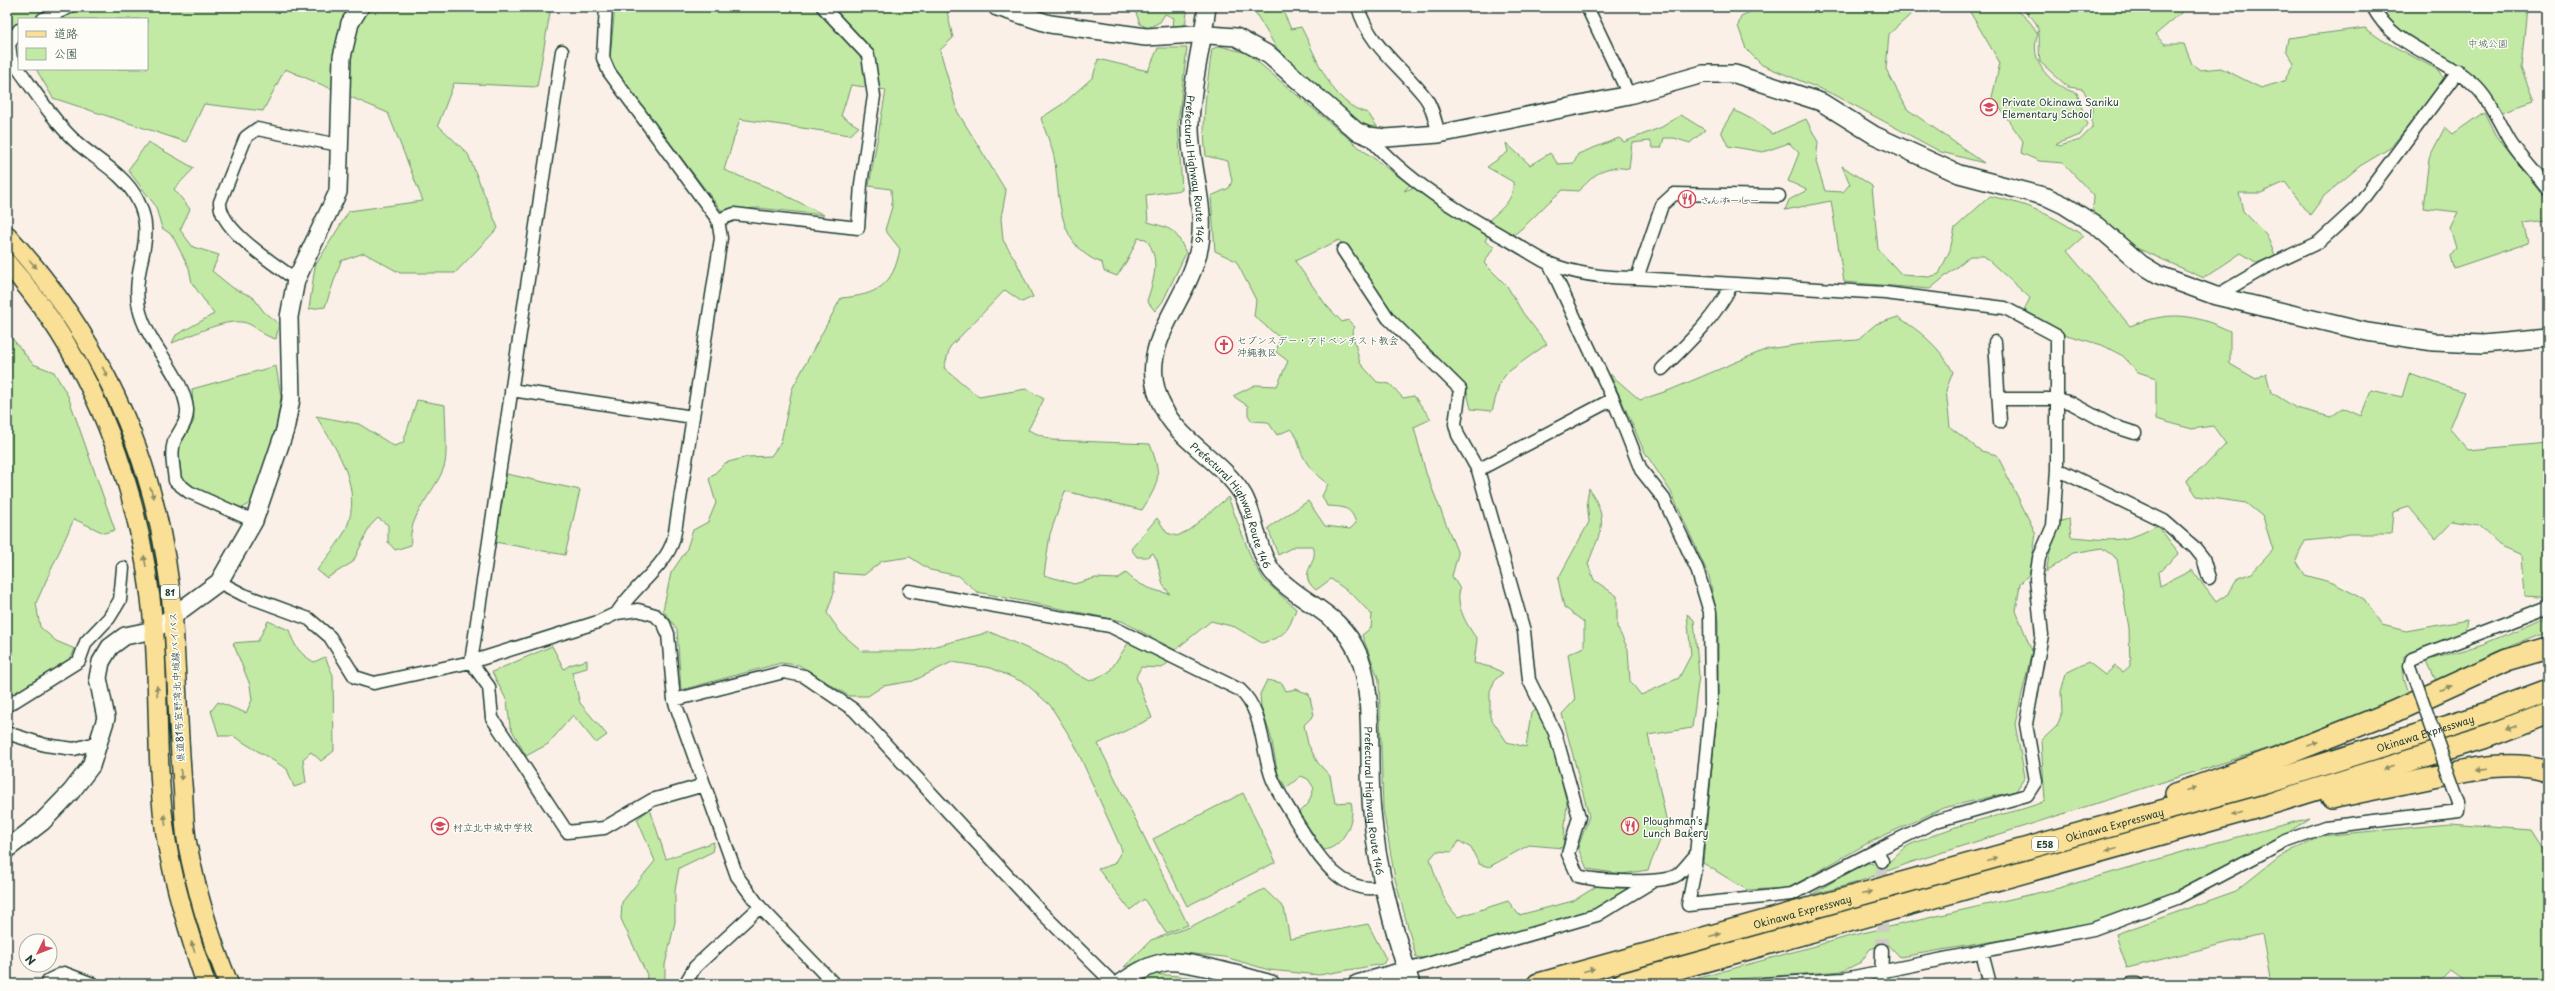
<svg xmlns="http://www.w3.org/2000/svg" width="2555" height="991" font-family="'Playpen Sans','Klee One',sans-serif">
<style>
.green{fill:#c2eaa5;stroke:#70946c}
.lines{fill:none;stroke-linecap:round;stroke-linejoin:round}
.street-tunnel{stroke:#cfccc3;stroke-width:12;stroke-dasharray:12 6;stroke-linecap:butt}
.street-casing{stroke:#1f3d34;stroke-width:15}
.secondary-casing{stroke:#1f3d34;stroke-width:20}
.primary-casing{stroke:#1f3d34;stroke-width:21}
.highway-casing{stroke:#1f3d34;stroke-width:24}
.street{stroke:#fdfcf7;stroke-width:12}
.secondary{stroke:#fdfcf7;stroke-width:17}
.primary{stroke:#fadf96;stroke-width:18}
.highway{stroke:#fadf96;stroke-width:21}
.street-bridge-casing{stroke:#1f3d34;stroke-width:15;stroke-linecap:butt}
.street-bridge{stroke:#fdfcf7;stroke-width:12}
.oneway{fill:#8c8e65}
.labels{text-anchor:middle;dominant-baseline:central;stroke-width:3;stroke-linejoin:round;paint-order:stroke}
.shield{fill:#fdfcf7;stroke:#62766e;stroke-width:1}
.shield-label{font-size:9px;font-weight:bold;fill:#1f3d34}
.park-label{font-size:10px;fill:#40604b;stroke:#fdfcf7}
.poi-label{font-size:10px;fill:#1f3d34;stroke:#fdfcf7;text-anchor:start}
.street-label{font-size:10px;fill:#1f3d34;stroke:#fdfcf7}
</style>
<rect width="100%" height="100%" fill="#fbf0e7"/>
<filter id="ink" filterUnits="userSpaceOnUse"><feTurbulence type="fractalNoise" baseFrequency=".025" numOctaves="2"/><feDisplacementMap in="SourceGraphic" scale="8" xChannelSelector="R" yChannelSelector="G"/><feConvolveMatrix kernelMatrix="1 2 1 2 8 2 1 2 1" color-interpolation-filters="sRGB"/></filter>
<g filter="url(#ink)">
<path class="green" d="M7 7H551L537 87 454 83 438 125 468 154 498 228 455 273H400L364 253 341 261 325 307 309 309 315 266 349 211 423 201 388 113 285 69 263 111 204 104 186 142 53 98 36 69H147V19H19V39L7 19Z
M615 7H919L925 12 934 7H946L953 38 940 50 957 111 1006 191 1001 218 1003 240 1017 263 1033 297 1022 302 1005 290 950 347 944 368 979 397 1026 389 1044 399 1028 430 1052 440 1150 444C1162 477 1160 481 1142 510L1065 491 1050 534 1044 575 1074 584 1095 578 1117 579 1126 573C1139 586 1152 590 1170 594L1163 585 1157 560 1153 553 1147 557H1137L1131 549 1157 518 1167 533 1177 536 1189 530 1228 497 1252 560 1264 580 1296 609C1288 632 1285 636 1262 643L1235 627 1211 621 1175 650 1122 621 977 592 959 576 930 570 910 557 882 561 864 575 834 573V592L827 613 841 633 862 651H916L990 632 1042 655 1090 681 1109 672 1129 642 1169 662 1162 668 1141 667 1136 677 1152 718 1098 744 1188 925 1166 933 1144 899 1130 910 1098 869 1114 864 1122 850 1074 743 1050 705 1025 683 991 668 952 662 913 681 883 686 868 696H849L799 665 781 663 681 690 677 629 663 610 671 573 686 551 693 530 708 522 716 503 709 479 725 463 747 457 771 456 781 442 792 389 841 298C877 295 893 286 900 249L885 230 892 207 891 189 869 186 886 90 851 85 841 116 859 127 850 135 740 119 724 170 779 192 824 215 759 208 721 210 617 73 610 58Z
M1134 7H1188L1185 25 1173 27 1174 18 1165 14 1160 22 1148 28 1140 24Z
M1252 7H1281L1291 29 1301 27C1317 57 1331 105 1368 113L1380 131 1359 126 1311 82 1276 47Z
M1761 7H1919L1889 34 1886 69 1907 109 1984 163 1941 152 1835 95 1762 65 1746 49 1738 26 1741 16Z
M1967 7C2002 7 2018 0 2038 34 2027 61 2052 87 2077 93L2087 124 2080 135 2056 144 2060 146 2080 140 2092 128V107L2083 89 2068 87 2040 62C2037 34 2046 24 2018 7H2188L2155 35 2165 44H2184L2192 64 2200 70 2221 68 2261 88 2284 81 2294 64 2286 50 2288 38 2365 28 2382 40 2440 71 2445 81 2390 148 2360 166 2324 196 2310 215 2285 182 2261 193H2239L2243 211 2266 234 2275 255 2257 263 2241 253 2204 278 2130 245 2093 212 2094 196 2063 163 2039 161 2021 153 2023 141 1992 97 2000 63Z
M2379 7H2527L2521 68 2534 101 2502 112 2493 99 2406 38Z
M1220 46 1247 53 1360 148 1410 185 1404 191 1415 187 1488 235 1485 241 1494 247 1484 263 1507 286 1523 313 1547 344 1508 372 1500 382 1492 411 1471 409 1466 388 1388 309 1339 240 1295 261 1326 305 1342 322 1348 320 1355 327 1352 332 1360 363 1377 382 1390 384 1403 398 1414 396 1431 419 1414 427 1426 473 1458 554 1452 576 1460 589C1455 605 1467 626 1477 639L1474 663 1494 668 1503 673 1495 680 1490 691V717L1507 742 1526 747 1531 713 1536 709 1550 734 1567 803 1563 848 1529 845 1489 867 1479 864 1471 848 1459 841 1452 852 1437 851 1430 859C1437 881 1442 901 1458 917L1508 901 1519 915 1573 901 1602 883 1628 884V892L1596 911 1428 959 1416 957 1395 879 1383 809 1379 680 1362 635 1371 628 1372 615 1353 595 1331 579 1316 590C1295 573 1320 564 1313 546H1295L1278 555 1268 528 1308 501 1325 526 1350 529 1356 523C1351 506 1343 507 1327 506L1322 496 1328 484C1318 477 1310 469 1304 458 1298 448 1300 438 1291 429L1277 435 1268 422 1252 421 1248 415V406L1233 396 1255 385 1277 386 1288 361 1276 352 1280 338 1254 316 1256 300 1236 261 1215 251 1211 196 1229 188 1232 181 1228 161 1206 156C1201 121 1207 85 1212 49Z
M1158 48H1187L1178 123 1182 190 1146 195 1148 222C1172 229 1175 228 1186 253L1163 301 1155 311 1147 301C1154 279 1161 259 1146 239L1138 238 1128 259 1117 276 1104 271 1102 263C1058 247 1060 202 1055 162 1053 148 1045 132 1041 118L1064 103 1093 77 1098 59 1148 71Z
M1734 110 1755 121 1772 134 1806 119 1818 142 1816 162 1825 191 1843 192 1850 184 1842 166 1872 186 1878 249 1902 275 1929 277 1939 274 1950 250 1955 228 1990 196C2030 205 2050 214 2084 236L2067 251 2130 326C2169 311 2192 313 2230 331V364L2256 379 2266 373 2271 392 2296 408 2331 417 2343 408 2361 416 2371 390 2402 397 2409 374 2464 392 2449 428 2468 450 2548 443V602L2541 597 2525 596 2522 555 2499 545 2478 525 2453 521 2436 539 2409 507 2393 512 2391 534H2348L2334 538 2305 541 2296 560 2305 575 2333 583 2364 599 2382 625 2406 631 2467 620 2465 632 2404 656 2403 679 2408 694 2298 739 1912 862 1855 883 1811 895 1865 862C1896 871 1890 852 1914 843 1932 836 1950 828 1969 823 1995 815 2019 812 2045 801L2041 741 2057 726 2062 713 2061 692 2066 673 2088 662 2105 675 2115 666 2123 672 2130 666 2129 628 2117 559 2102 548 2073 553 2046 572 2050 551 2061 521 2069 519 2071 537C2108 539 2123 546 2157 525L2179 553 2158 573 2160 586 2192 570 2216 602 2229 593 2238 578 2252 573 2273 550 2263 517 2246 503 2197 496 2186 480 2203 468 2226 444 2213 426 2192 429 2156 419V378L2138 372 2123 356 2102 345 2063 334 2024 310 2030 298 1984 256H1970L1930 289 1844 282 1831 201 1785 210 1789 200 1807 190 1788 181 1799 153 1789 143 1763 152 1728 146 1721 131Z
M2484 112 2496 136 2543 195 2548 203V220L2523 223 2528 243 2454 268 2451 256 2456 248 2450 228 2458 212 2423 208 2429 158 2445 127 2453 134Z
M1681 115 1705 130 1690 143 1674 138H1664L1661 148H1653L1650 141 1632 143 1629 169C1602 164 1597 174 1578 191L1563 190C1544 204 1532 222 1512 236L1488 221C1500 210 1515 200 1513 182L1487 167 1508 152 1506 143 1530 165 1550 153 1558 164 1574 163 1578 154 1619 138 1624 142 1662 127Z
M148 142 194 168 174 189 190 209 180 230 193 247 219 255 212 271 233 288 253 297 264 312 279 324 276 339C261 335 261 330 249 324 230 315 191 336 172 343L176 335 214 314 192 283 189 268 172 235 162 228 155 205 128 170Z
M1898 317C1920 331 1941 348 1953 372L1946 390 1950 427 1981 451 1997 455 2036 534 2030 573 2020 584 2016 611 2032 651 2015 724 2025 777 2016 791 1943 808 1868 843 1789 888 1747 890 1703 863 1718 703V620L1709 576 1671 492 1644 451 1610 374 1640 400 1670 390 1767 349 1803 344 1857 340 1876 324Z
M7 332 33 364 54 372 68 396 115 530 104 533 74 519 36 603 40 627 56 641 75 649 70 660 7 699Z
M276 366 281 396 277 427 252 501 243 508 191 489 179 477 177 459 181 443 194 421 192 389Z
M417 400 445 405C445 419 448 457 444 467 435 493 407 515 411 545L395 550 388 542V525L378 518 370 526 353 562 327 578 317 570C328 556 344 538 349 521 360 482 335 447 316 416L359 424 394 446 403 443Z
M507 474 580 490 565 555 495 542Z
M1589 488C1610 523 1601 528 1588 564L1594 580 1617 596V627L1628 649 1630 681 1641 695 1679 678 1691 655 1687 614 1694 620 1699 676 1692 728 1648 735 1667 823 1648 870 1622 874 1587 869 1578 848 1589 816 1562 714 1575 700 1568 654 1584 647V622L1564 607 1558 579 1589 522 1587 500Z
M2548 617V631L2496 652 2436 681 2427 661 2483 644Z
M268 621 289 630C294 646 300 654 314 662L325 657 333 675 334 751 321 761 311 752 303 759 306 783 294 787 287 769 233 736H219L211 711 218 702 246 713 252 700 250 685 233 643 258 641Z
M552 646 564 669 570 665 587 660V668L572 672 580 703 607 735 596 743 573 715 548 744 526 756 510 726 507 701 492 672Z
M1267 680 1282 683 1286 691 1296 689 1309 694 1314 715 1304 725 1308 744 1318 763 1330 776 1335 803 1351 802C1356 819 1343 848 1324 850L1299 813 1308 804 1314 788 1308 779 1301 776 1286 788 1278 774 1271 737 1261 707 1260 694Z
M1243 793 1276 862 1187 906 1153 839Z
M650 809 666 859 714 842 712 852 679 868 675 891V922L665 965V984H646L647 975 621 919 622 902 655 861 637 819Z
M2309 818 2282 837 2174 893 2091 925 1900 957 1887 943 1870 949 1861 962 1843 971 1681 983 1854 935 2059 888 2203 846Z
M2449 824 2532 830 2548 855V984H2469L2451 971 2438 984H2271L2262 934 2127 968 2116 934 2236 891 2279 857 2320 836Z
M1264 889 1284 908 1290 939 1368 924 1386 959 1383 964 1319 975 1269 970 1225 957 1184 953 1124 967 1151 940 1190 927Z
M1155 974 1201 978 1211 984H1138Z"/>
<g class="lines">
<path class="street-tunnel" d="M1882 950V861"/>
<defs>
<path id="street" d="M606 7 603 58 609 72 718 220 721 238 676 525C675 532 674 540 671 546 662 568 631 590 617 613
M1358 7C1369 46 1401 66 1425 97 1433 107 1435 122 1439 134
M1587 7 1629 95
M2373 7C2394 48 2439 53 2472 83 2490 99 2498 121 2510 141 2521 158 2536 173 2548 189
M43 19 70 7
M19 30 9 44 11 59C31 85 50 117 74 140 94 159 124 173 137 199 159 240 130 268 139 308 146 343 183 374 187 409 188 422 179 431 174 442 170 454 174 469 175 481L189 492 254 521
M562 51 471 662 489 687 492 718 567 832 604 828 652 800 704 785
M1368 136C1405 180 1459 212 1509 240 1522 248 1535 256 1548 263 1574 274 1609 278 1637 278L1885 293 2005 308 2057 336V469L2053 526 2039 558 2036 579 2042 635 2026 724 2036 781 2027 795 1936 821 1877 850
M718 220 734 214 858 228 861 184 874 96 868 55 823 7
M1343 250 1388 318 1460 389 1455 424 1458 435 1478 470 1524 631 1529 680 1555 733 1579 817 1568 854 1578 876C1596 881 1661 885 1677 875 1683 871 1689 862 1694 857
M1549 263 1613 399 1641 470 1664 499 1697 569 1710 612 1711 705 1694 874 1688 905 1792 894 1877 850 1882 861
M1637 278 1662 205 1674 194 1779 196
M296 280C275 264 219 230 220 202L246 137 257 129 339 145
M2216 296 2264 268 2319 242 2356 208 2458 71
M1995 342 2000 422
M1662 369C1688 343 1715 318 1732 284
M511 390 693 417
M1999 399H2057L2071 403 2113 426 2135 433
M2057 469 2164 521 2195 548 2203 558 2209 578
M1478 470 1613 399
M219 582 244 595 309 619 330 637 355 677 374 683 471 662 598 622 617 613 638 610 655 615 664 624 668 634 674 700 737 876 760 907 834 984
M909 591 1110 626 1240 690C1264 712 1261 749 1272 778 1278 793 1288 807 1296 821 1315 851 1341 899 1384 886
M2410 666 2412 659 2548 607
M674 700 784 672 804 676 854 710 1040 911 1114 984
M7 706 79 661 86 642 109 618 120 600 123 568
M7 733 45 745 74 749 100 742
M1982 953 1990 984
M1407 970 1597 915 1653 881
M47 984 49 980 64 973 93 984
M685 984 695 967 760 907
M1764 984 1844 979 2093 929 2177 898 2285 841 2325 827 2458 811 2459 803
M1881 984 1882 950
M2131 984H2137"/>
<g id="secondary">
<path d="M997 7 1050 24 1146 37 1195 34 1236 37 1269 55 1356 131 1368 136 1386 138 1439 134 1629 95 1703 74H1735L1821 102 1874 135 1959 174 2047 197 2064 205 2097 226 2141 264 2159 275 2216 296 2367 332 2434 342 2483 344 2548 338"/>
<path id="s1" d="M1207 7C1202 46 1191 85 1190 124 1189 167 1209 211 1198 253 1184 310 1129 351 1166 413 1185 445 1224 463 1243 495 1257 520 1256 553 1275 575 1303 606 1340 610 1359 656 1375 693 1367 768 1372 811 1377 870 1393 928 1411 984"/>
<path d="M7 849 42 822 71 792 91 766 106 718 98 678 101 662 110 647 125 636 154 630 219 582 254 521 285 430 291 399 289 317 296 280 338 192 342 57 350 23 360 7"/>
<path d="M1120 984C1134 974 1148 965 1166 962 1185 959 1249 978 1271 984"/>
<path d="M1357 984 1407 970"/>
</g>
<path id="primary" d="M7 235C107 344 161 470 173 617 177 675 178 732 183 790 184 807 184 825 187 842 196 890 210 938 229 984
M7 263C98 366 142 495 154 630 160 701 155 773 167 844 176 892 190 938 206 984"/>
<g id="highway">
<path d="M2176 794 2274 759 2393 712 2507 660 2548 648"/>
<path d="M2332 798C2358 792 2384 787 2410 782 2453 774 2505 757 2548 771"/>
<path id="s2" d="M1538 984 2280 778 2484 714 2548 690"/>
<path d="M1622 984 2266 805 2489 736 2548 713"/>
</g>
</defs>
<use href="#street" class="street-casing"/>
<use href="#secondary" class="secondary-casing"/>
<use href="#primary" class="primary-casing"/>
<use href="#highway" class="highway-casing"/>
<use href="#street" class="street"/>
<use href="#secondary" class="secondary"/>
<use href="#primary" class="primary"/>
<use href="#highway" class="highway"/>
<defs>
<path id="street-bridge" d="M2410 666 2459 803"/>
</defs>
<use href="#street-bridge" class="street-bridge-casing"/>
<use href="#street-bridge" class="street-bridge"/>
</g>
<defs><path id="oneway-solid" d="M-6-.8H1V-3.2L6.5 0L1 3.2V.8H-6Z"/></defs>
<g class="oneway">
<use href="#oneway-solid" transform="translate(33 264) rotate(48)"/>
<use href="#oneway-solid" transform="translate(105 372) rotate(63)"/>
<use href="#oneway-solid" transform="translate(152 493) rotate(71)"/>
<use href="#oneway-solid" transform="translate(145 561) rotate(-100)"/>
<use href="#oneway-solid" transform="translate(2446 688) rotate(-25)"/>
<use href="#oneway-solid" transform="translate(157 691) rotate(-93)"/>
<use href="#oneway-solid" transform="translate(2512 727) rotate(159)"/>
<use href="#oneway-solid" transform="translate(2313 744) rotate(-22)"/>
<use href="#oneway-solid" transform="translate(2388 768) rotate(163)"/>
<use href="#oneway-solid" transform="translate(2482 769) rotate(173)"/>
<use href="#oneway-solid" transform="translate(181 775) rotate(85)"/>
<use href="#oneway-solid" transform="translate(2191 789) rotate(-19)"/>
<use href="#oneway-solid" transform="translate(2237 814) rotate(164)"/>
<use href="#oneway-solid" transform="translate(165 820) rotate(-96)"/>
<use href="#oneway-solid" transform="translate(2112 849) rotate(165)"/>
<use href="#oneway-solid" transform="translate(1992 859) rotate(-15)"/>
<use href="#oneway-solid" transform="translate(1867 893) rotate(-15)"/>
<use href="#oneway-solid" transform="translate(1715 935) rotate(-15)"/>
<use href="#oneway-solid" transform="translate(193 947) rotate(-108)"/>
<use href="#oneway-solid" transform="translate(1589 970) rotate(-16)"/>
</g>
</g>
<defs>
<symbol id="school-ring" viewBox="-11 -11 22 22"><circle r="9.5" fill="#fdfcf7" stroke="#d1495b" stroke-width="1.5"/><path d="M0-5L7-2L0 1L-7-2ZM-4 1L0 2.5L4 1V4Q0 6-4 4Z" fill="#d1495b"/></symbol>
<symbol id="restaurant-ring" viewBox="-11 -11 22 22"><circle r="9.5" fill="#fdfcf7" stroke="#d1495b" stroke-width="1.5"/><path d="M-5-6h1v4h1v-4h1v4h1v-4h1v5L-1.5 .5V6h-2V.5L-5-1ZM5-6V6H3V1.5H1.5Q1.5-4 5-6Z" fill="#d1495b"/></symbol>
<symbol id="church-ring" viewBox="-11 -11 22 22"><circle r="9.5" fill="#fdfcf7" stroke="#d1495b" stroke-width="1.5"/><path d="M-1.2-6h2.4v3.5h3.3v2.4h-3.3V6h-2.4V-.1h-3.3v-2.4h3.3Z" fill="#d1495b"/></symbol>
</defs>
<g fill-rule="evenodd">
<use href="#school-ring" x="1979" y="97" width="20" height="20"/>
<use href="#restaurant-ring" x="1677" y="189" width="20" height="20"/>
<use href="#church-ring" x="1214" y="335" width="20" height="20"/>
<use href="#school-ring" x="430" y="816" width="20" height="20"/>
<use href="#restaurant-ring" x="1620" y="816" width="20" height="20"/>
</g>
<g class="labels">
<g class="shield">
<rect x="161" y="585" width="18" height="14" rx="3"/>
<rect x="2032" y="837" width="26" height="14" rx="3"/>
</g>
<g class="shield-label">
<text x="170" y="592">81</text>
<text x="2045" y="844">E58</text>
</g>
<g class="park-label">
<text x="2488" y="42">中城公園</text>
</g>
<g class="poi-label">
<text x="2002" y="101">Private Okinawa Saniku<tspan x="2002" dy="12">Elementary School</tspan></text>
<text x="1700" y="199">さんすーしー</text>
<text x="1237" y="339">セブンスデー・アドベンチスト教会<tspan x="1237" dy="12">沖縄教区</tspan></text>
<text x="1643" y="820">Ploughman's<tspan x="1643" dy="12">Lunch Bakery</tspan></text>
<text x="453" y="826">村立北中城中学校</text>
</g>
<g class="street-label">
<text stroke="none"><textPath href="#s1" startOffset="164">Prefectural Highway Route 146</textPath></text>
<text stroke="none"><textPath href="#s1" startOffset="535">Prefectural Highway Route 146</textPath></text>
<text transform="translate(176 687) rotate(-93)">県道81号宜野湾北中城線バイパス</text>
<text stroke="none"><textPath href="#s2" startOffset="922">Okinawa Expressway</textPath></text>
<text stroke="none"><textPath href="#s1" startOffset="884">Prefectural Highway Route 146</textPath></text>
<text stroke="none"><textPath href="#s2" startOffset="598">Okinawa Expressway</textPath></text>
<text stroke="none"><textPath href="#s2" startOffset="274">Okinawa Expressway</textPath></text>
</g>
</g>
<rect width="2555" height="991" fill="none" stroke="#fdfcf7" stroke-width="24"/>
<rect x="12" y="12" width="2531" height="967" fill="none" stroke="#1f3d34" stroke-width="1.5" filter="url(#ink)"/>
<rect x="18" y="18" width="130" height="52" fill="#fdfcf7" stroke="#a4b0a9"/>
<rect x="26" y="31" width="20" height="6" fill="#fadf96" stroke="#a4b0a9"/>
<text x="54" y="38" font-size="12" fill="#1f3d34">道路</text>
<rect x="26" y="48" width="20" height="12" fill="#c2eaa5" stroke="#a4b0a9"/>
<text x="54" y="58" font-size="12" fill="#1f3d34">公園</text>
<g transform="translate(38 953) rotate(227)"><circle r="19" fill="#fdfcf7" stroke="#a4b0a9"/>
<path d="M0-3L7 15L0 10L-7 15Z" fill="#d1495b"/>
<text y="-6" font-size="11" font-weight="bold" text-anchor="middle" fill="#1f3d34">N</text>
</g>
</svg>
